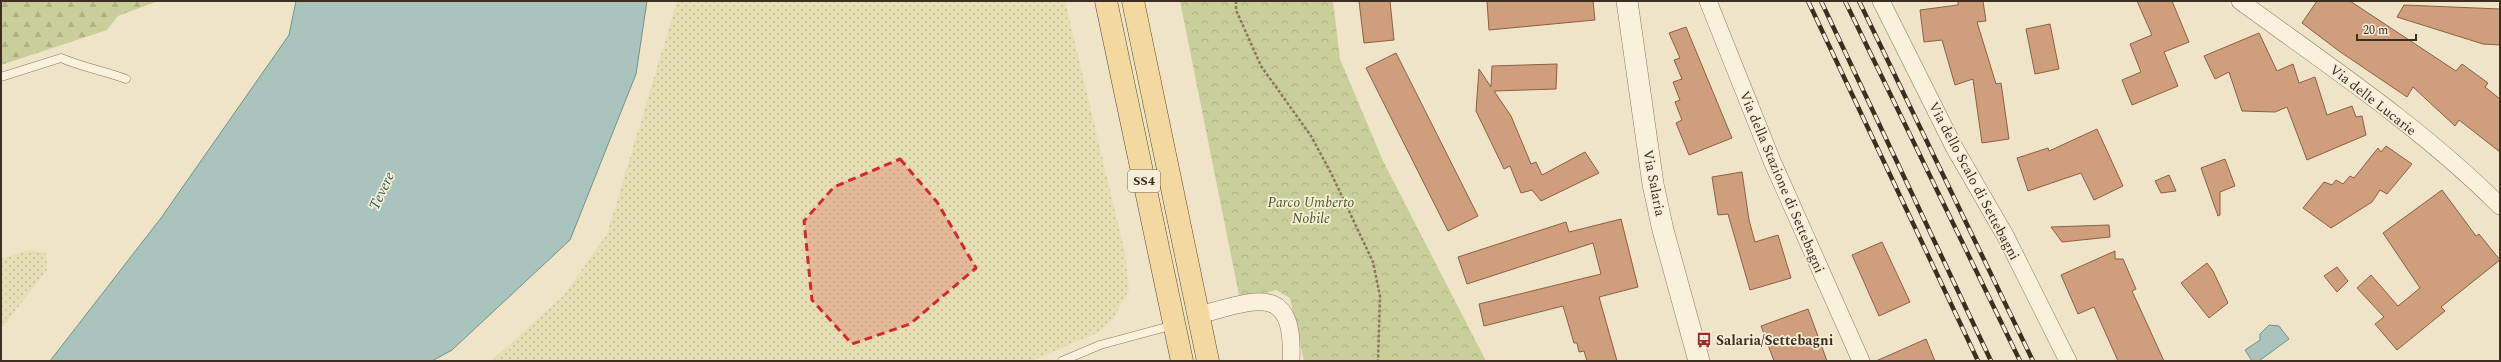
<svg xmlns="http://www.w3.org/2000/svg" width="2501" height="362" font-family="Spectral,serif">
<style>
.farmland{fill:url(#farmland-dots)}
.forest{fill:url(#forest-firs)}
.park{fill:url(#park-crowns)}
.water{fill:#a9c4bc;stroke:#6f938a}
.building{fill:#cf9f7d;stroke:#8d5f41}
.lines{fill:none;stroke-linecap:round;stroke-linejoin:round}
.service-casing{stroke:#8d765c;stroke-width:9}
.minor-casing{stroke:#8d765c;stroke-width:18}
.tertiary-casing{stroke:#8d765c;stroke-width:22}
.primary-casing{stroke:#5b4430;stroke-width:23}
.path{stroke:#8d765c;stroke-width:2.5;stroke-dasharray:3 2;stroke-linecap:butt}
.service{stroke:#faf1dc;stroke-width:8}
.minor{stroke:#faf1dc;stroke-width:17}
.tertiary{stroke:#faf1dc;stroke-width:21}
.primary{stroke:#f3d9a0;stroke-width:22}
.rail-casing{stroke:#3d2e20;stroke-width:4.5}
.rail{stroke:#f7eed8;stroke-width:3;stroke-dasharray:9;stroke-linecap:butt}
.marked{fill:#d62828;fill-opacity:0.2;stroke:#d62828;stroke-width:3;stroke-dasharray:8 5;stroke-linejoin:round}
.labels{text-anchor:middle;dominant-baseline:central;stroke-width:3.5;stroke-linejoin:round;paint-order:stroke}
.shield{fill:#f7eed8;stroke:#756857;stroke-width:1}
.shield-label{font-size:13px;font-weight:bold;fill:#3d2e20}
.street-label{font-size:14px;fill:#3d2e20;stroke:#f7eed8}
.park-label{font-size:14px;font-style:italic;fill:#4d5a26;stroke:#f7eed8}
.poi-label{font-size:14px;font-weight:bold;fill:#3d2e20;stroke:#f7eed8;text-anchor:start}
.water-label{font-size:15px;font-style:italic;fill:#2f5d5a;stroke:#f7eed8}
</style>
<defs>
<pattern id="farmland-dots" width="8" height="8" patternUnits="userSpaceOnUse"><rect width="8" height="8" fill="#e6deb5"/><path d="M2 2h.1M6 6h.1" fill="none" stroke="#c6bf9b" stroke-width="1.8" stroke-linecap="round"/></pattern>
<pattern id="forest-firs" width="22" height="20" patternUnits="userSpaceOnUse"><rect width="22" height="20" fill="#c9cf9b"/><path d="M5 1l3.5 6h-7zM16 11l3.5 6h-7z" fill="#aeb285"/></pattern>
<pattern id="park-crowns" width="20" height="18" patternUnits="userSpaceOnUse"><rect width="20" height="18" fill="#c9cf9b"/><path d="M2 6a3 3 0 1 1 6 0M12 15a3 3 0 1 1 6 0" fill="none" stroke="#aeb285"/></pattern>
</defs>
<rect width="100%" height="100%" fill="#f0e4c8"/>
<path class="farmland" d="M677 1H1065L1125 253 1129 290 1113 319 1097 333 1031 361H491L564 295 607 234Z
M29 250 46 253 47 270 1 329V259Z"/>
<path class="forest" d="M1 1H158L118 16 107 30 1 65Z"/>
<path class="park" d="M1180 1H1333L1340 59 1383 161 1486 361H1304L1290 298 1276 290 1240 300Z"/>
<path class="water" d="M296 1H647L636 74 570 240 452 350 432 361H50L161 218 289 35Z
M2269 325 2279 326 2289 339 2259 361H2252L2245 350 2260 340V334Z"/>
<path class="building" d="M1359 1H1390L1394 40 1364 43Z
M1487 1H1593L1595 20 1489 30Z
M1958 1H1983L1986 21 1977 22 1996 84 2001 83 2009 139 1982 143 1973 79 1955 85 1942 40 1924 42 1920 10 1958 5Z
M2137 1H2172L2189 42 2164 52 2178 86 2132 105 2122 80 2141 72 2130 44 2152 35Z
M2317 1H2350L2456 71 2462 64 2488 83 2485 87 2500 99V152L2459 120 2455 126 2413 87 2407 97 2339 51 2302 23Z
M2404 5 2500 9V45L2483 44 2397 17Z
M2050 24 2059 69 2035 74 2026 29Z
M1686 27 1732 138 1689 155 1676 123 1682 120 1675 102 1680 100 1673 82 1682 79 1674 60 1680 58 1669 33Z
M2259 33 2277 71 2293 64 2299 83 2315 77 2327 115 2352 106 2356 117 2362 116 2366 135 2307 160 2287 107 2275 112 2242 111 2229 72 2215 79 2204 56Z
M1396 53 1478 216 1448 231 1366 68Z
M1557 64 1556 89 1494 91 1511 116 1531 164 1536 162 1542 175 1585 152 1599 173 1541 201 1532 190 1521 193 1510 166 1504 169 1476 111 1479 69 1491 87 1492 66Z
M2097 129 2123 186 2094 200 2081 173 2028 191 2017 158 2048 148 2049 151Z
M2386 146 2412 164 2387 194 2380 190 2372 202 2331 228 2303 208 2324 182 2332 185 2336 180 2343 184 2350 176 2354 178 2378 148 2381 152Z
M2225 159 2235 186 2220 192V215L2218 216 2201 168Z
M1742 172 1749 220 1755 242 1778 235 1791 278 1750 290 1728 214 1718 215 1712 177Z
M2169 175 2176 191 2161 193 2155 181Z
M2442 190 2476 236 2479 234 2500 260 2441 307 2445 311 2397 350 2375 324 2384 317 2357 288 2371 275 2398 306 2420 288 2383 233Z
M1621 219 1638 287 1599 297 1617 361H1587L1584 351 1579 352 1577 343H1574L1563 306 1484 326 1479 304 1601 274 1593 243 1467 284 1458 257 1566 222 1569 232Z
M2109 225 2110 237 2062 242 2051 227Z
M1882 242 1910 302 1879 316 1852 255Z
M2115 251V259H2123L2136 289 2132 291 2164 361H2118L2094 307 2078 314 2061 275Z
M2207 263 2213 271 2228 303 2209 318 2181 283Z
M2337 267 2348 281 2337 292 2324 276Z
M1808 309 1827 361H1774L1761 326Z
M1926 339 1935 361H1876Z"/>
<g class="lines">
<defs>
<path id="service" d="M1 77 61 58C82 67 104 71 126 79
M1062 361 1100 345 1174 325"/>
<path id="minor" d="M1708 1 1772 161 1861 361
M1881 1 1954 147 2006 237 2068 361
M2240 1C2329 66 2422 128 2500 206
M1198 315C1253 302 1295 279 1291 361"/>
<path id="tertiary" d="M1627 1 1653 184 1663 230 1699 361"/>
<path id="primary" d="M1106 1 1182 361
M1133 1 1208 361"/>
</defs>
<use href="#service" class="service-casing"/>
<use href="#minor" class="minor-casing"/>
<use href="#tertiary" class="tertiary-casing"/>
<use href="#primary" class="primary-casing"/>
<path class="path" d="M1236 1V10L1261 66 1311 136 1331 173 1373 262 1380 296 1378 361"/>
<use href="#service" class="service"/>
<use href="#minor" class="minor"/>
<use href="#tertiary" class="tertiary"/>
<use href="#primary" class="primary"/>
<defs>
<path id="rail" d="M1808 1 1978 361
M1821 1 1991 361
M1845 1 2020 361
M1859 1 2033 361"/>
</defs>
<use href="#rail" class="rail-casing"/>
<use href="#rail" class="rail"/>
</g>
<path class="marked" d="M900 159 937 202 976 268 910 324 852 344 812 300 804 221 834 187Z"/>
<defs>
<symbol id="bus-bare" viewBox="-9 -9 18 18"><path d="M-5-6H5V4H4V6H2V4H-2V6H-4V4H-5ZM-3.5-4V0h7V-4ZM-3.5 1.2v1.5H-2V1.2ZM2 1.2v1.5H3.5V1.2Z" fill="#9e2a2b" stroke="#f7eed8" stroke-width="2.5" paint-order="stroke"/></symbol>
</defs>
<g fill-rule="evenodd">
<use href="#bus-bare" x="1693" y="329" width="22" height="22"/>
</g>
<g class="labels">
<rect class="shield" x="1128" y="170" width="32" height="22" rx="3"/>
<g class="shield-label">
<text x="1144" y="181">SS4</text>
</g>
<g class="street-label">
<text transform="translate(2373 100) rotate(38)">Via delle Lucarie</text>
<text transform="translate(1974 181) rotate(62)">Via dello Scalo di Settebagni</text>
<text transform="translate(1782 182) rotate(67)">Via della Stazione di Settebagni</text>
<text transform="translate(1654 183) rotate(79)">Via Salaria</text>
</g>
<g class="park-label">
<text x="1311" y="202">Parco Umberto<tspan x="1311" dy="16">Nobile</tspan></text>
</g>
<g class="poi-label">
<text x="1716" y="340">Salaria/Settebagni</text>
</g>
<g class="water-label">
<text transform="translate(382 191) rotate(-65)">Tevere</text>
</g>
</g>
<rect width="2501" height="362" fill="none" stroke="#3d2e20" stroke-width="4"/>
<path d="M2357 34v6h59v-6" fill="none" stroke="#3d2e20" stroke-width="2"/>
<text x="2363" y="34" font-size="12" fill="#3d2e20" stroke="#f7eed8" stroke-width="3" paint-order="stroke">20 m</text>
</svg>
